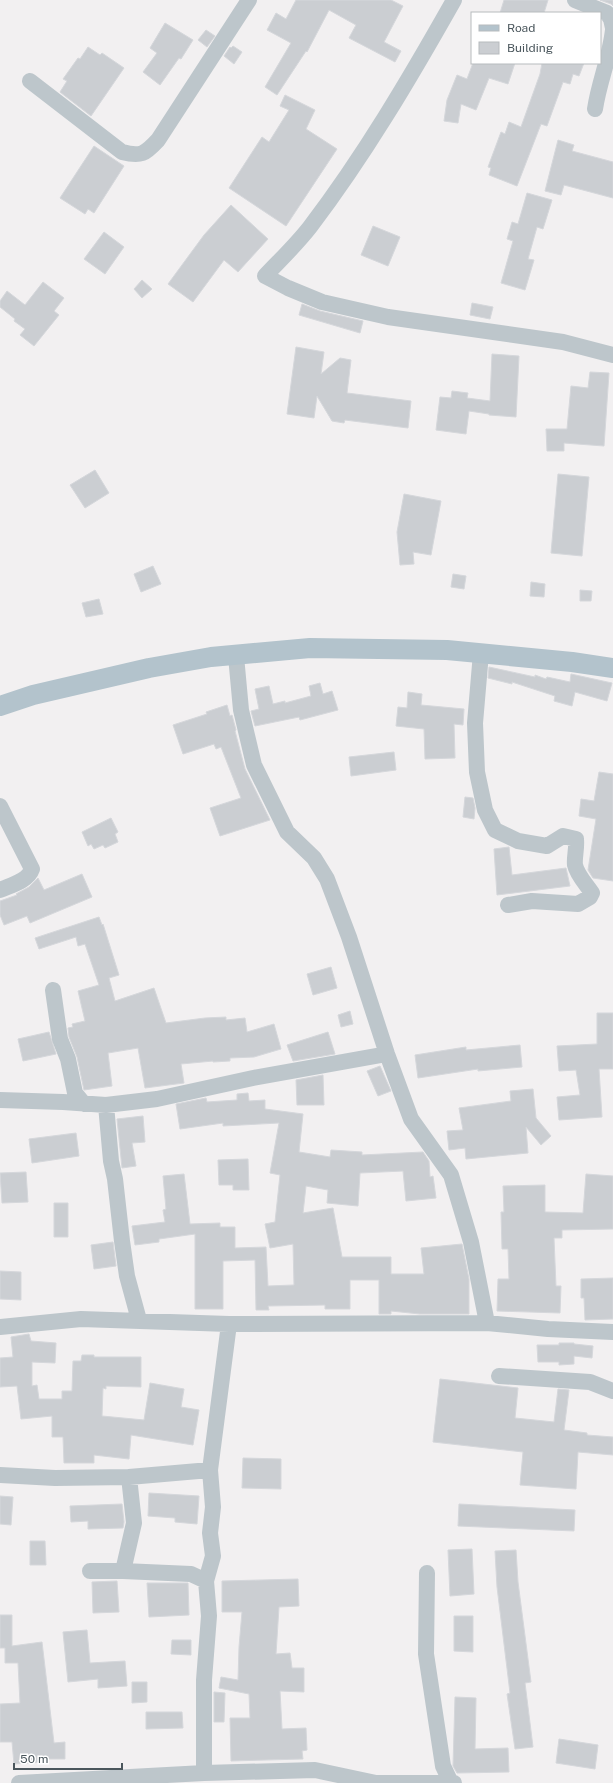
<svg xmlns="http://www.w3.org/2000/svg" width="613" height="1783" font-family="'Public Sans',sans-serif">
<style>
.building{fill:#cbced2;stroke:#d5d7db}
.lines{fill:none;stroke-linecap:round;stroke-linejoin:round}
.minor{stroke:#bdc6cb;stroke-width:16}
.major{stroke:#b3c3cc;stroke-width:20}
</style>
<rect width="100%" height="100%" fill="#f2f0f1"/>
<path class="building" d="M296 0H391L403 6 384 42 401 51 395 62 349 38 356 25 329 10 307 52 306 51 277 95 265 87 291 43 267 30 276 13 286 19Z
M504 0H548L544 13H500Z
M600 0H613V6L611 4Z
M165 23 193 40 181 59 179 58 160 85 143 72 157 53 150 48Z
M206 30 215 36 207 47 198 40Z
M233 46 242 52 234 64 224 56 230 47 231 48Z
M88 47 100 55 102 53 124 68 91 116 60 92 67 81 63 79 78 58 80 59Z
M473 63H515L508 84 489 78 476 110 461 104 458 123 444 121 447 100 457 75 467 79Z
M542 63H584L579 76 573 74 570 84 563 82 547 126 541 124 517 186 489 175 491 168 488 167 501 132 505 134 509 122 521 127 540 74Z
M285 95 315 110 306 129 337 149 286 226 229 188 262 137 269 142 289 110 280 106Z
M558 140 574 145 572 151 613 162V198L564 185 561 195 545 191Z
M94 146 124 166 94 213 88 209 85 214 60 198Z
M527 193 552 200 543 229 537 227 528 259 534 260 525 290 501 283 513 241 507 239 512 222 518 224Z
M231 205 268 239 238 272 224 260 193 302 168 284 204 235Z
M373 226 400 237 388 266 361 255Z
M104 232 124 247 105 274 84 259Z
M142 280 152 289 142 298 134 289Z
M43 282 64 298 54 311 59 315 34 346 20 335 25 329 14 321 15 319 0 307V301L7 291 25 305Z
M472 303 493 307 490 319 470 315Z
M302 304 320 311 363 321 360 333 299 315Z
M296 347 324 352 321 374 340 358 351 360 347 393 411 401 408 428 345 420 344 423 332 421 317 396 314 418 287 414Z
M492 354 519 356 516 417 489 415V414L469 411 466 434 436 430 440 397 451 398 452 391 468 393 467 398 490 401Z
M590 372 609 373 604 446 564 443V451H547L546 429H567L571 386 588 388Z
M95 470 109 493 85 508 70 485Z
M558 474 589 477 582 556 551 553Z
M404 494 441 501 431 555 413 552 414 564 400 565 397 532Z
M153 566 161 584 141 592 134 574Z
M453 574 466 576 464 589 451 587Z
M531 582 545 584 544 597 530 596Z
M580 590 592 591 591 601H580Z
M99 599 103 614 86 617 82 603Z
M489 667 535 677V675L546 679 547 677 570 682 571 674 612 683 607 701 575 692 572 706 554 701 555 696 512 682V684L488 678Z
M320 683 323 694 332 691 338 710 300 720 299 717 255 726 251 711 259 709 255 689 269 686 273 704 285 701V703L311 696 309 686Z
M408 692 422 694 421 705 464 709 463 725 454 724 455 758 425 759 424 729 396 726 398 707 407 708Z
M227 705 230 716 232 715 236 730 235 731 245 769 270 820 220 836 210 808 241 798 221 747 216 749 214 744 183 754 173 725 207 714 206 712Z
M394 752 396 770 351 776 349 757Z
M599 772 613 774V881L593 878 588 870 596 819 579 816 581 799 594 801Z
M465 797 473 798 475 808 474 819 463 817Z
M111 818 118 832 115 834 118 842 105 848 103 845 94 849 91 844 88 846 82 832Z
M509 847 512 875 566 868 570 886 497 895 494 849Z
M82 874 92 897 30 923 27 916 4 925 0 915V901L17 895 16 894 29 887 38 878 44 890Z
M99 917 102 925 103 924 119 975 109 978 115 1001 154 988 166 1023 205 1018 226 1017V1020L245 1018 247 1032 274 1024 281 1049 254 1057 230 1058V1061L213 1062V1061L181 1064 184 1083 145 1088 138 1048 108 1053 112 1086 84 1090 77 1057 69 1037 68 1028 73 1027 72 1024 85 1021 78 991 99 985 85 944 78 946 76 937 39 949 35 938Z
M331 967 337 988 313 995 307 974Z
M350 1011 353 1024 341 1027 338 1015Z
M597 1013H613V1069H599L602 1117 559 1120 557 1097 580 1095 576 1070 559 1071 557 1046 597 1044Z
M49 1032 56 1054 23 1061 18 1039Z
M328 1032 335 1054 293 1061 287 1045Z
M520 1045 522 1067 478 1071V1069L418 1078 415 1055 466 1047V1050Z
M380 1066 391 1091 378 1096 367 1071Z
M323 1075 324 1105H297L296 1080Z
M533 1089 536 1118 551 1136 541 1145 526 1127 528 1153 466 1159 465 1148 449 1150 447 1131 463 1130 459 1108 511 1101 510 1091Z
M248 1093 249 1101 265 1100V1109L303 1114 299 1152 330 1157 331 1150 362 1152V1155L423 1152 429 1161 430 1177 433 1176 436 1198 406 1201 403 1171 360 1173 358 1206 327 1203 328 1190 306 1186 303 1213 333 1208 342 1257H391V1274H424L421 1248 462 1244 469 1279V1314H420L391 1311V1314H379V1280H350V1309H325V1305L268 1306 269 1310H256L255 1260 223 1261V1309H195V1234L159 1239V1242L135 1245 132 1226 165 1222 163 1210 166 1209 163 1176 184 1174 190 1224 220 1223V1227H235V1248L266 1247 268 1286 294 1285 293 1244 270 1248 265 1224 275 1222 280 1175 270 1173 279 1123 223 1126V1123L180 1129 176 1104 206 1098 207 1102 237 1100V1094Z
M143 1116 145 1142 132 1143 136 1166 122 1168 117 1119Z
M76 1133 79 1156 32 1163 29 1139Z
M248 1159 249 1190H233V1185H219L218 1160Z
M26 1172 28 1202 2 1203 0 1173Z
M586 1174 613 1176V1229L562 1230V1238H554L556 1286H561L560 1313 497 1311 498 1279H509L508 1249H502L501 1212H504L503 1186 545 1185V1212L583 1213Z
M54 1203H68V1237H54Z
M113 1242 116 1266 94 1269 91 1245Z
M0 1271 21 1272V1300L0 1299Z
M613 1278V1319L585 1320 584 1298H581V1279Z
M29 1334 31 1341 56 1343 55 1363 32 1362V1386L37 1385 39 1399H62V1391H72L73 1361H81L82 1355H94V1357H141V1387L106 1386V1389L103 1388 102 1416 144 1420 150 1383 184 1389 181 1407 199 1410 193 1445 131 1435 129 1459 94 1455V1463H64L63 1437H52V1416L21 1419 17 1386 0 1387V1358L13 1357 11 1337Z
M559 1343H574V1344L593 1346 592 1358 574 1356V1364L559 1365V1362H538L537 1345H559Z
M440 1379 518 1388 515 1418 554 1422 558 1389 569 1390 564 1430 587 1433V1435L613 1437V1455L578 1452 576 1489 520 1485 523 1452 433 1442Z
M243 1458 281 1459V1489L242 1488Z
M149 1493 199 1496 197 1524 175 1522V1518L148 1516Z
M0 1496 13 1497 11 1525 0 1524Z
M122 1504 124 1522 123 1528 88 1529V1521L71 1522 70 1506Z
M459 1504 575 1510 574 1531 458 1526Z
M30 1541H45L46 1565H30Z
M472 1549 474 1594 450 1596 448 1550Z
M516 1550 518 1582 531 1682 525 1683 533 1747 515 1749 507 1694 510 1693 497 1587 495 1551Z
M298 1579 299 1606 279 1607 276 1654 290 1653 292 1668H304V1692L280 1691 282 1729 306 1728 307 1750 302 1751 303 1759 231 1761 230 1718H250L249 1694 219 1688 221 1677 238 1680 239 1647 242 1612H222V1581Z
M117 1581 119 1612 93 1613 92 1582Z
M147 1583H188L189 1615 149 1617Z
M0 1615H12V1646L42 1642 54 1743 65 1742V1759H42L43 1762 14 1764 12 1742H0V1704L20 1703 18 1663H5V1648H0Z
M454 1616H473V1652L454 1651Z
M87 1630 90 1663 125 1661 127 1686 98 1688V1679L68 1682 63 1632Z
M172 1640H191V1655L171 1654Z
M132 1682H147V1702L132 1703Z
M214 1692 225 1693 224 1722H214Z
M455 1697 476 1698 475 1749 508 1748 509 1772 457 1773 453 1766Z
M146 1712H182L183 1728 146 1729Z
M559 1739 598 1745 595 1769 556 1763Z"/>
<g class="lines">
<path class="minor" d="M454 0C410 78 364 156 310 227 296 245 280 260 265 276L288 288 322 302 388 317 563 342 613 355
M575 0 607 13 611 19 613 28
M30 81 122 152C141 157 145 154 158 140L249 0
M595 109C599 82 610 57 613 30
M481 653 475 723 477 772 485 810 495 830 518 841 547 846 563 836 576 839C577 849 574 858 575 865 577 875 587 885 592 893L590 897 578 904 532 901 508 905
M236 656 241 710 254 765 287 832 314 858 327 879 349 937 387 1054 411 1119 451 1175 471 1242 487 1323
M0 806 32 869C28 881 11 885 0 890
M53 990 60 1039 68 1059 75 1093 84 1104
M0 1100 63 1102 106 1105 157 1099 253 1078 387 1054
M106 1105 111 1161 115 1179 122 1241 127 1276 139 1320
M0 1327 81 1319 229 1324 487 1323 548 1329 613 1332
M499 1376 590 1382 613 1391
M0 1475 55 1478 129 1477 210 1470
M129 1477 134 1523 123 1571 191 1574 206 1581
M90 1571H123
M427 1573 426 1654 443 1766 451 1783
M204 1773V1680L209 1616 206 1581 213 1556 210 1533 213 1507 210 1470 229 1324
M19 1783 204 1773 315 1770 376 1783H454"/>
<path class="major" d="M0 706 33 695 149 668 211 657 310 648 447 650 572 662 613 668"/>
</g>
<rect x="471" y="12" width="130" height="52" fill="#ffffff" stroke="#b7bbbe"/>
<rect x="479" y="25" width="20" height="6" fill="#b3c3cc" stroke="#b7bbbe"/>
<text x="507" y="32" font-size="12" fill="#4a565c">Road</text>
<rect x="479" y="42" width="20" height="12" fill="#cbced2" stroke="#b7bbbe"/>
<text x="507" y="52" font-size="12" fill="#4a565c">Building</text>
<path d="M14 1763v6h108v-6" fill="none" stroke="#4a565c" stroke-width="2"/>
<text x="20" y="1763" font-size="12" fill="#4a565c" stroke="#ffffff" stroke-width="3" paint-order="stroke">50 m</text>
</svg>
